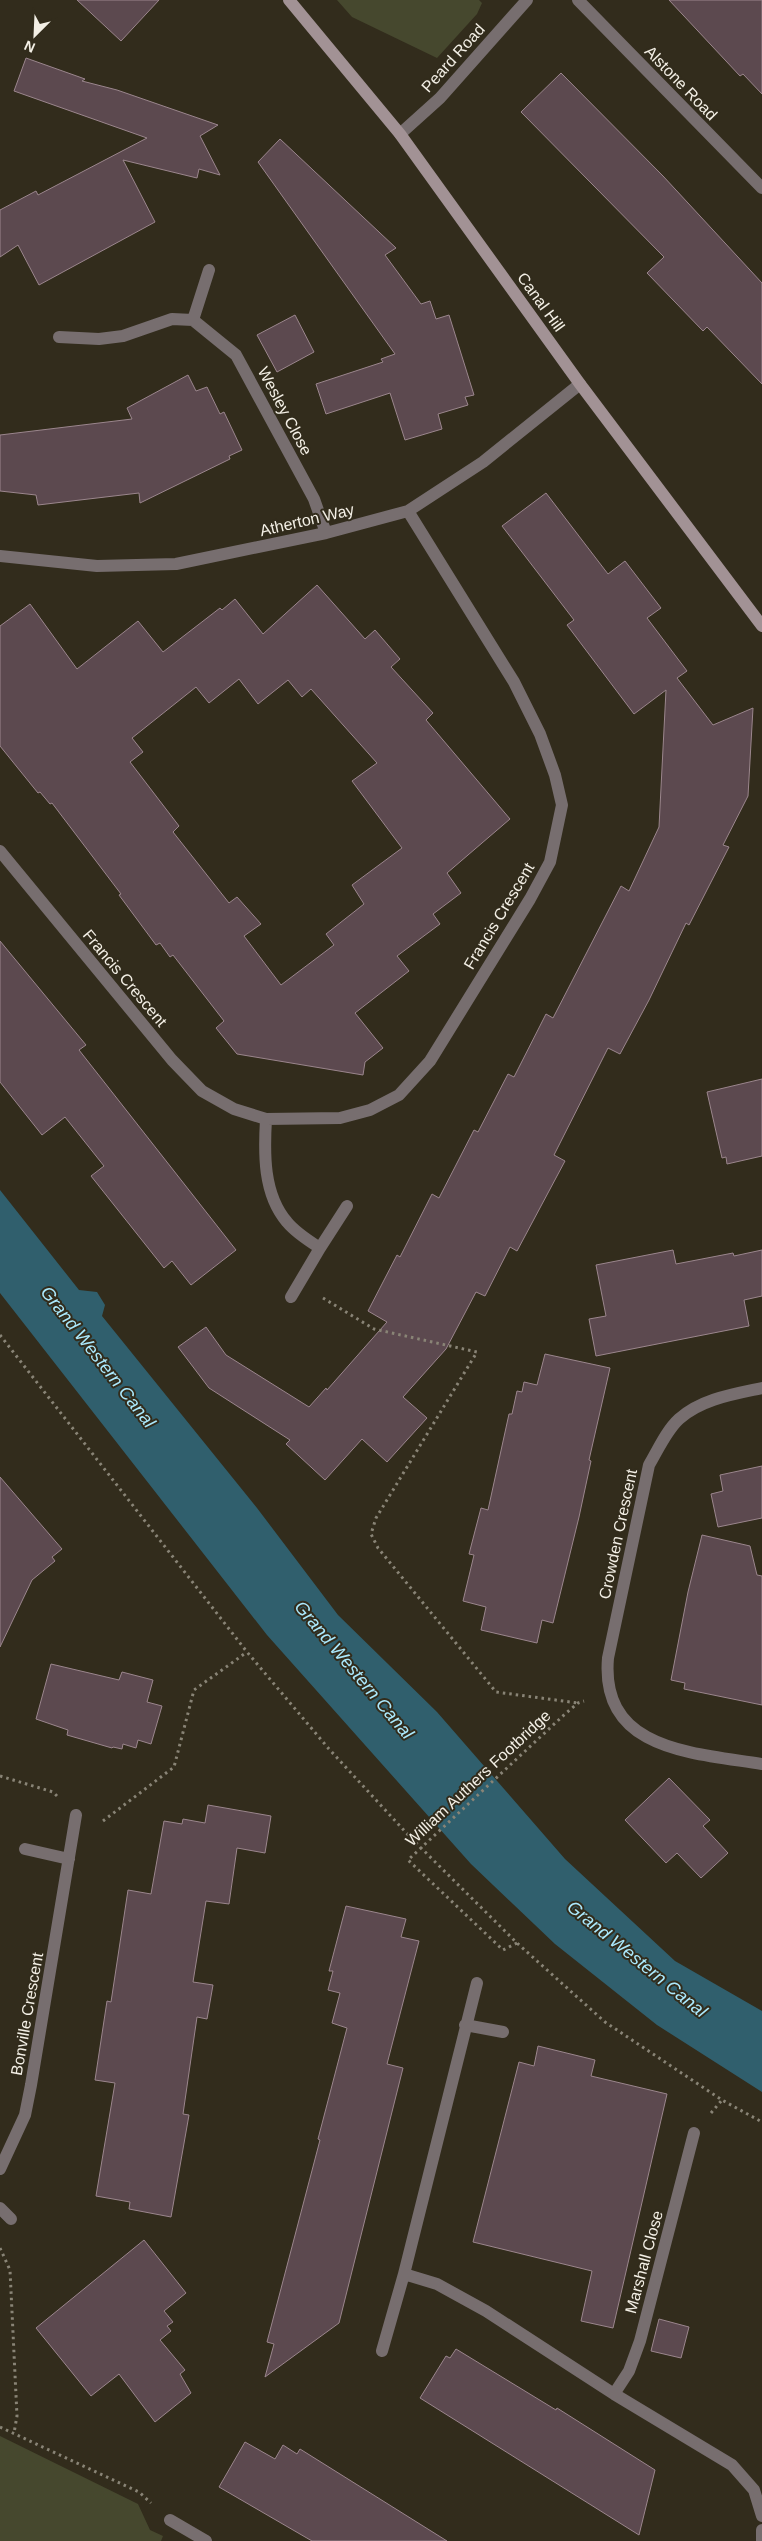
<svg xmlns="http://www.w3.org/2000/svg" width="762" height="2541" font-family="Arial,sans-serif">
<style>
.green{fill:#46482e}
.water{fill:#305f6d}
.building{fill:#5c494f;stroke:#9b868d;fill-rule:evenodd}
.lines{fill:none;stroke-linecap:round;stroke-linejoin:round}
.path{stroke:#898476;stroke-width:3;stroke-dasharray:2.5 4;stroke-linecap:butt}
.street{stroke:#776e6f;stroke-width:12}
.secondary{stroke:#a29295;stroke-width:12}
.labels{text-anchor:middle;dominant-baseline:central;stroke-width:4;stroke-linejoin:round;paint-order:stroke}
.street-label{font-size:16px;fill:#f3efe5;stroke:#322c1c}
.water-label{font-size:18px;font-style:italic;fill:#abe9fd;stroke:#322c1c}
</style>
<rect width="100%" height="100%" fill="#322c1c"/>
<path class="green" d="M337 0H479L482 3 477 14 437 58 352 17Z
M0 2436 138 2504 150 2530 163 2536 161 2541H0Z"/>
<path class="water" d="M0 1190 79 1290 97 1292 105 1305 102 1316 257 1508 338 1615 437 1712 565 1859 675 1961 762 2011V2092L657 2025 555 1944 471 1864 267 1635 0 1293Z"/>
<path class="building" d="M77 0H159L121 41Z
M669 0H762V94L743 74 740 76Z
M26 58 85 79 82 81 117 90 218 125 200 136 220 175 199 169 197 178 123 160 155 222 39 285 18 245 0 257V210L36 191 38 195 147 138 14 91Z
M561 73 663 176 762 283V384L707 327 703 331 647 273 664 257 521 112Z
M280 139 396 248 385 255 421 304 430 301 436 319 449 315 474 395 465 397 468 405 438 414 442 429 405 440 390 393 326 414 316 384 383 362 381 359 395 354 258 162Z
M295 315 314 352 277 372 257 335Z
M188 375 196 391 207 387 220 414 224 412 242 450 229 456 230 459 140 503 139 493 38 505 36 495 0 491V435L132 419 127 408Z
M546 493 608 574 625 561 661 608 647 618 687 671 677 678 713 725 753 708 748 796 723 845 729 847 689 925 686 923 649 1000 620 1054 608 1048 554 1155 565 1161 517 1251 510 1247 485 1296 476 1292 446 1349 403 1397 427 1418 387 1462 362 1439 325 1480 286 1444 290 1440 209 1388 178 1347 206 1327 226 1355 309 1407 326 1388 327 1390 387 1322 368 1311 397 1255 400 1257 432 1194 439 1198 474 1130 478 1132 508 1074 514 1077 546 1014 553 1018 621 886 629 891 659 827 666 690 634 714 567 625 574 620 502 526Z
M317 585 365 639 375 630 400 659 391 667 433 713 426 720 510 819 447 873 461 893 433 914 440 924 397 956 409 971 355 1013 383 1048 365 1062 363 1075 237 1054 216 1028 224 1021 173 955 170 957 160 943 156 945 119 895 121 894 52 803 50 804 40 792 38 793 0 746V626L30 604 77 669 138 621 163 652 220 608 222 610 235 599 263 634ZM239 679 258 704 288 680 302 697 311 689 377 763 352 781 402 848 352 885 364 904 326 934 334 945 281 985 244 936 261 924 237 897 229 903 173 832 179 826 130 762 143 752 132 738 196 687 209 703Z
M0 941 86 1045 79 1050 236 1250 191 1285 172 1261 164 1268 91 1176 104 1166 65 1117 42 1135 0 1082Z
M762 1079V1156L727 1164 726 1157 722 1158 707 1092Z
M673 1250 676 1264 733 1253 734 1256 762 1250V1296L744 1300 749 1326 596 1356 589 1319 606 1316 596 1265Z
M545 1354 610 1368 589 1460 591 1461 579 1517 553 1623 542 1620 537 1643 481 1630 486 1607 463 1601 474 1555 469 1554 481 1508 488 1510 509 1414H512L517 1391 522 1392 524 1382 537 1385Z
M762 1466V1518L718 1527 711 1494 723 1491 720 1475Z
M0 1477 62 1549 52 1557 55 1561 32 1580 0 1647Z
M702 1535 750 1546 757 1575 762 1576V1705L684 1689 685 1683 671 1680 688 1592Z
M51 1664 119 1680 122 1672 153 1680 147 1702 162 1706 151 1744 138 1740 136 1748 123 1744 122 1749 113 1747 112 1748 67 1735 68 1730 36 1719Z
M669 1778 710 1820 703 1826 728 1853 701 1878 677 1853 666 1863 625 1820Z
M208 1805 271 1816 265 1853 237 1848 229 1904 206 1901 193 1982 213 1985 207 2019 197 2017 183 2114 189 2115 171 2217 129 2209 130 2202 96 2196 115 2083 95 2080 107 2001 111 2002 128 1890 151 1894 164 1821 182 1824 183 1819 205 1823Z
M346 1906 406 1919 401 1937 419 1941 387 2064 403 2068 339 2323 265 2377 274 2344 267 2342 320 2140 318 2139 347 2028 332 2023 340 1993 328 1990 333 1971H329Z
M538 2046 595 2060 591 2076 667 2094 613 2328 581 2321 592 2271 473 2242 519 2062 534 2066Z
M144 2240 186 2293 164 2311 173 2322 167 2326 171 2331 160 2340 185 2370 180 2374 191 2393 155 2422 119 2374 91 2396 36 2328Z
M659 2319 689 2327 681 2358 651 2351Z
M456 2349 556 2410 557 2408 655 2470 639 2535 420 2398 446 2356 450 2358Z
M245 2442 275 2459 283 2445 297 2454 300 2449 447 2541H312L219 2487Z"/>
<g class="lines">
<path class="path" d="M323 1298 374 1329 477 1352 376 1518 371 1534 378 1548 496 1692 578 1703
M0 1335 247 1652 329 1749 411 1838 517 1943 605 2022 722 2100 762 2122
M0 1776 53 1792 58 1797
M103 1821 174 1767 194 1690 247 1652
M517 1943 503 1950 408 1860 565 1714 578 1703 584 1701
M711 2113 722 2100
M0 2248 10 2270 17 2416 14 2433
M0 2427 139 2492 151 2503"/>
<path class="street" d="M578 0 762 188
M400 134 440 98 527 0
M193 320 209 270
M59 337 99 339 123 336 172 319 193 320 236 355 314 499 326 533
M0 556 97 566 176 564 326 533 408 511 483 462 580 384
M0 851 172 1060 202 1091 234 1109 266 1119 340 1118 370 1110 399 1095 430 1061 530 899 550 862 562 805 555 775 540 734 514 682 408 511
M266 1119C264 1153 263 1194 287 1222 296 1233 309 1241 320 1248L291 1297
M320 1248 347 1206
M762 1388C734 1394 701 1399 679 1419 666 1431 658 1450 649 1465L608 1658C600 1751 694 1753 762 1764
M25 1849 69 1859
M477 1983 404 2274 437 2284 486 2311 614 2394 732 2465 754 2490 762 2516
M465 2025 503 2032
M0 2169 25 2115 31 2085 76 1815
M0 2208 11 2219
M382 2351 404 2274
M614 2394 629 2371 640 2341 694 2133
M170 2520 206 2541
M762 2541V2530"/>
<path class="secondary" d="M289 0 400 134 580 384 762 626"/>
</g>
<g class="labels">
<g class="street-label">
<text transform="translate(453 58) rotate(-48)">Peard Road</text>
<text transform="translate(681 83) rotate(46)">Alstone Road</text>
<text transform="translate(541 302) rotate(54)">Canal Hill</text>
<text transform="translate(285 411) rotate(62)">Wesley Close</text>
<text transform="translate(307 520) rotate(-13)">Atherton Way</text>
<text transform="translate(499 916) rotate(-59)">Francis Crescent</text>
<text transform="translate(125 978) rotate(50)">Francis Crescent</text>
<text transform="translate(618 1534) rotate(-78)">Crowden Crescent</text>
<text transform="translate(478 1778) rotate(-43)">William Authers Footbridge</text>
<text transform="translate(27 2014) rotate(-80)">Bonville Crescent</text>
<text transform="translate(644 2262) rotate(-75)">Marshall Close</text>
</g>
<g class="water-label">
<text transform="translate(98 1357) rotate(52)">Grand Western Canal</text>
<text transform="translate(354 1670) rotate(50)">Grand Western Canal</text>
<text transform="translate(637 1959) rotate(39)">Grand Western Canal</text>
</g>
</g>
<g transform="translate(35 35) rotate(204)" stroke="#322c1c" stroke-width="4" paint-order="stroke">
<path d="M0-4L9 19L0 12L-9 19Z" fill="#f3efe5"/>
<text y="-8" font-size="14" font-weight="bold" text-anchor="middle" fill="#f3efe5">N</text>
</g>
</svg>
